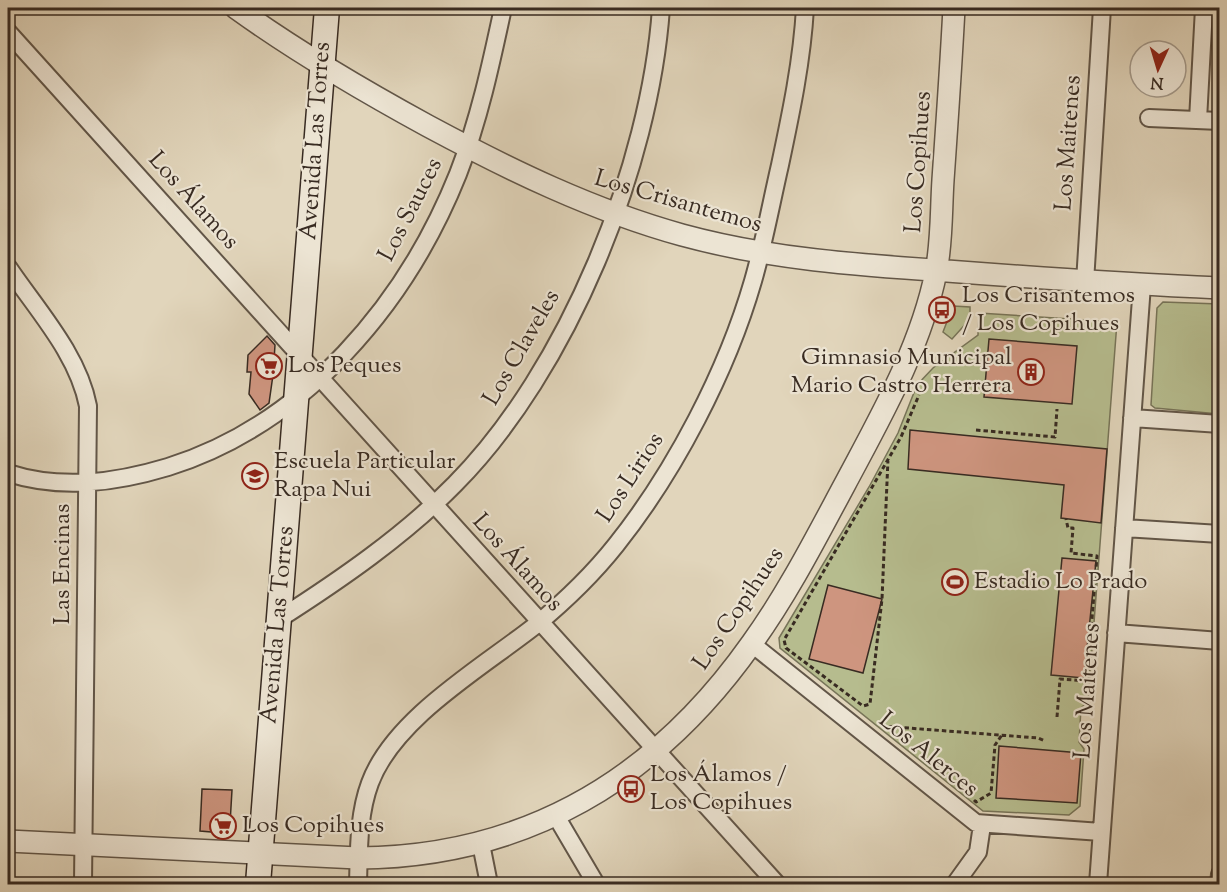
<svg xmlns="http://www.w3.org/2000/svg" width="1227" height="892" font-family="'Sorts Mill Goudy',serif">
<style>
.green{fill:#b6bc8e;stroke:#777458;stroke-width:1.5}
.building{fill:#ce957f;stroke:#382b22;stroke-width:1.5}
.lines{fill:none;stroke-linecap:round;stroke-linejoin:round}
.minor-casing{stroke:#625648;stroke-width:20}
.tertiary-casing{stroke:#625648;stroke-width:24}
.secondary-casing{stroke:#382b22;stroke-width:27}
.path{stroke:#382b22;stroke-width:3;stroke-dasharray:4.5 3;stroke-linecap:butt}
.minor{stroke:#ece4d3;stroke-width:16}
.tertiary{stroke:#ece4d3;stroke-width:21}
.secondary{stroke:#ece4d3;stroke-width:24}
.labels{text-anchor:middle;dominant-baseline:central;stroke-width:4.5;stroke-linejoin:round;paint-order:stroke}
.street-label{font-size:24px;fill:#382b22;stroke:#ece4d3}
.poi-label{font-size:24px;fill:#382b22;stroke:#ece4d3;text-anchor:start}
</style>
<rect width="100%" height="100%" fill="#e1d5bb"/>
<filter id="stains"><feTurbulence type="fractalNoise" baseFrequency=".00333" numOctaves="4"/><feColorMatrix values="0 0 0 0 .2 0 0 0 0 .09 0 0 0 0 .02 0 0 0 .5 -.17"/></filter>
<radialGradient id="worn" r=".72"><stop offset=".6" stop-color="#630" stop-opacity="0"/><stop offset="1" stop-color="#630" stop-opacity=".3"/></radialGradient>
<path class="green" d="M1163 302 1219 304V414L1155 408 1151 405 1157 308Z
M953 306 970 307V319L952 339 943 332Z
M979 313 1117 322 1088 701 1081 708 1079 742 1084 749 1080 806 1069 815 983 811 780 648 779 638 869 487 898 433 917 385 933 368 978 335Z"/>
<path class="building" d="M267 336 275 345 273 375 269 403 260 410 249 394 251 372H247L248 355Z
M989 339 1077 346 1072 404 984 397Z
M910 430 1107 449 1101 523 1061 518 1064 485 908 469Z
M1062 558 1096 561 1084 678 1051 675Z
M828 585 882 599 863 673 809 659Z
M999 746 1081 753 1077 803 996 798Z
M202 789 232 790 230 824 223 833 200 831Z"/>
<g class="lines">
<defs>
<path id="minor" d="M8 32 777 884
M1149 118 1220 121
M1198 120 1204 8
M8 267C37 310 78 354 88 406L83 884
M1085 282 1102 8
M1132 418 1220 424
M8 473C61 490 115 483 168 467 305 424 406 304 458 174 479 120 491 64 503 8
M1124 528 1220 534
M279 619C340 580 404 536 455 484 568 370 650 166 661 8
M1116 633 1220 641
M752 644 976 823 1101 832
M556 816 596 884
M481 844 489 884
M358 884C359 851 358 815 370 783 394 718 483 667 536 625 565 601 593 574 616 545 675 471 727 371 753 281 764 243 771 204 780 165 791 113 802 61 805 8
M955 884 978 852 982 825
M1098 884 1142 285
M1219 884 1220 874"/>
<path id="tertiary" d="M236 8C297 52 362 90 428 126 510 170 592 210 682 235 770 259 858 265 947 271 1038 278 1128 284 1220 288
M8 841 358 858C526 857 656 779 752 643 788 593 816 538 845 484 880 418 921 347 936 272 942 242 941 211 943 180 947 123 951 65 954 8"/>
<path id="secondary" d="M258 884 327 8"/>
</defs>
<use href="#minor" class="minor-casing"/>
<use href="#tertiary" class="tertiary-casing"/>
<use href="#secondary" class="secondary-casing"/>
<path class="path" d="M976 430 1055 437 1057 409
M888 459 882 599 870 704 863 706 786 648 784 640 901 437 919 395
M1057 717 1060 679 1087 681 1097 556 1071 553 1073 528H1068L1066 519
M882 726 1038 738 1045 741
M974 800 976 802 991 793 995 745 1002 735"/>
<use href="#minor" class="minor"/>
<use href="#tertiary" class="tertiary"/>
<use href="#secondary" class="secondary"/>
</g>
<defs>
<symbol id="bus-ring" viewBox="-11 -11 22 22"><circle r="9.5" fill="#ece4d3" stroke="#8f2418" stroke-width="1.5"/><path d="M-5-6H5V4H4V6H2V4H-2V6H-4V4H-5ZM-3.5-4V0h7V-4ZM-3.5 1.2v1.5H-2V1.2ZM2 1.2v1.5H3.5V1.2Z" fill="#8f2418"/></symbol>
<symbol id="supermarket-ring" viewBox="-11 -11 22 22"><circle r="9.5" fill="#ece4d3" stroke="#8f2418" stroke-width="1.5"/><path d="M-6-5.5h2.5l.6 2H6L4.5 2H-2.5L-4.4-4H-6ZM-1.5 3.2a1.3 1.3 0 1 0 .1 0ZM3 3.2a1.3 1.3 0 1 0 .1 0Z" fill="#8f2418"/></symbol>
<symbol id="building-ring" viewBox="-11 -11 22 22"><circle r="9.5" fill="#ece4d3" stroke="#8f2418" stroke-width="1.5"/><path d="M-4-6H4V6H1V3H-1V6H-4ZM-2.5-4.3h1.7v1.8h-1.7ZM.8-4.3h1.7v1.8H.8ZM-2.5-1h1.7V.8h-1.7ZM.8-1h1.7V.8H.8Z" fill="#8f2418"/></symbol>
<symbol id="school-ring" viewBox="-11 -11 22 22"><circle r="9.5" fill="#ece4d3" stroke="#8f2418" stroke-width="1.5"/><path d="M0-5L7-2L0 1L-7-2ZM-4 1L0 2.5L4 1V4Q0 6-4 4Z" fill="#8f2418"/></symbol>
<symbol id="stadium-ring" viewBox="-11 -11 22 22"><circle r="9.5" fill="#ece4d3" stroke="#8f2418" stroke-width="1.5"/><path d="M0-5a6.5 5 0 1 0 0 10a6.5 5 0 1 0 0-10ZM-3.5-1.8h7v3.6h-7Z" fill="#8f2418"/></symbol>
</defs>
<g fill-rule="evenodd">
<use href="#bus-ring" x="927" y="295" width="30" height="30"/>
<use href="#supermarket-ring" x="254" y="351" width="30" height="30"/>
<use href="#building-ring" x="1016" y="357" width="30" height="30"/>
<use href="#school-ring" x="240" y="461" width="30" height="30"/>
<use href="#stadium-ring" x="940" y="567" width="30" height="30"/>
<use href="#bus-ring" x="616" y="774" width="30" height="30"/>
<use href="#supermarket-ring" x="208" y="811" width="30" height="30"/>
</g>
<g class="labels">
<g class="street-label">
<text transform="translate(316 141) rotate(-86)">Avenida Las Torres</text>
<text transform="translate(1069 143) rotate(-86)">Los Maitenes</text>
<text transform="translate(919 162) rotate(-86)">Los Copihues</text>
<text transform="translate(193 201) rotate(48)">Los Álamos</text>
<text transform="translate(678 202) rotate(16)">Los Crisantemos</text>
<text transform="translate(411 210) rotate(-63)">Los Sauces</text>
<text transform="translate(522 348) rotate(-60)">Los Claveles</text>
<text transform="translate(631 478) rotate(-57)">Los Lirios</text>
<text transform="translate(517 563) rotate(48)">Los Álamos</text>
<text transform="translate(63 564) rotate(-90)">Las Encinas</text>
<text transform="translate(739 609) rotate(-56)">Los Copihues</text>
<text transform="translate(278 625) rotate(-85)">Avenida Las Torres</text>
<text transform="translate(1088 691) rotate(-86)">Los Maitenes</text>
<text transform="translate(928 755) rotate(39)">Los Alerces</text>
</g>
<g class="poi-label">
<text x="962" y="296">Los Crisantemos<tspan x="962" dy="28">/ Los Copihues</tspan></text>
<text x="1012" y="358" text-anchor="end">Gimnasio Municipal<tspan x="1012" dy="28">Mario Castro Herrera</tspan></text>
<text x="288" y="366">Los Peques</text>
<text x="274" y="462">Escuela Particular<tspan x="274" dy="28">Rapa Nui</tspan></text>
<text x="974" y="582">Estadio Lo Prado</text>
<text x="650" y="775">Los Álamos /<tspan x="650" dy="28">Los Copihues</tspan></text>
<text x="242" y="826">Los Copihues</text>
</g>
</g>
<rect width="1227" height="892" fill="none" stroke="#e1d5bb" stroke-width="30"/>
<rect x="9" y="9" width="1209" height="874" fill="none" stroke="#382b22" stroke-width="3"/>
<rect x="15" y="15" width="1197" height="862" fill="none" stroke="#382b22" stroke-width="1.5"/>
<g transform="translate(1158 69) rotate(184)"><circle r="28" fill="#ece4d3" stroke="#a49a8c" stroke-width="1.5"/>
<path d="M0-4.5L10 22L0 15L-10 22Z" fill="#8f2418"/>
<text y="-9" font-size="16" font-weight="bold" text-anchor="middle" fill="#382b22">N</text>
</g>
<rect width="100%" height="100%" filter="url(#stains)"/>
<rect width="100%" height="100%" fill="url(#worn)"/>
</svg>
